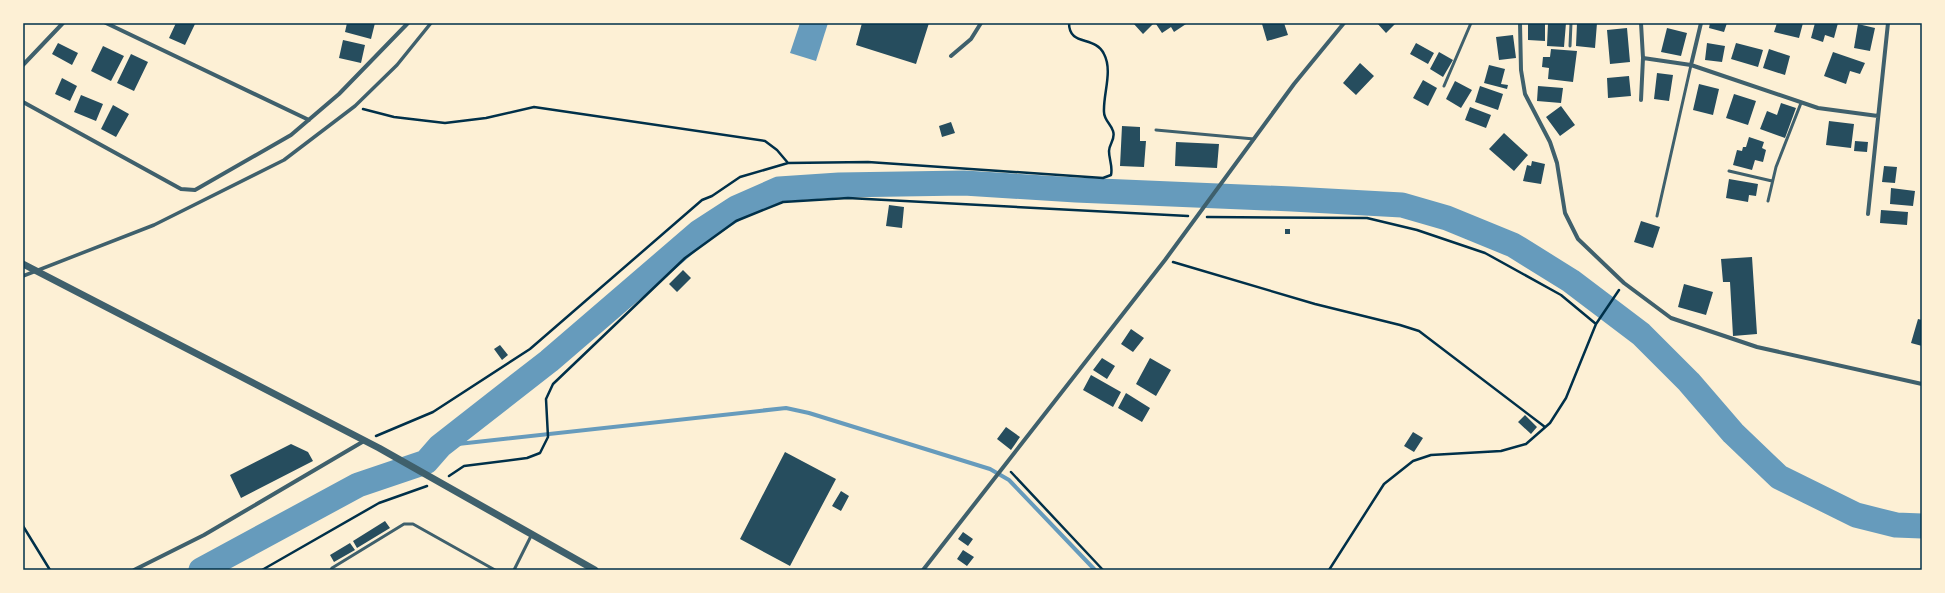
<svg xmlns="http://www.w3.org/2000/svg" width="1945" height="593" font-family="Georgia,serif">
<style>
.water{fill:#669bbc}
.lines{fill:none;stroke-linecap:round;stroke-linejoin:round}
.stream{stroke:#669bbc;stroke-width:4}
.river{stroke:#669bbc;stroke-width:25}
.building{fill:#264d5e}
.path{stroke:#003049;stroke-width:2.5}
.service{stroke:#3f606c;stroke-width:3}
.pedestrian{stroke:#3f606c;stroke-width:3.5}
.minor{stroke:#3f606c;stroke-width:4}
.tertiary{stroke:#3f606c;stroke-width:7}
.neatline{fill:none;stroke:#003049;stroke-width:1.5}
</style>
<rect width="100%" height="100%" fill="#fdf0d5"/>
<path class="water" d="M800 23H828L816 61 790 53Z"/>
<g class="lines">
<path class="stream" d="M440 446 786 408 809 413 990 469 1009 480 1095 570"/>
<path class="river" d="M201 570 358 485 426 462 440 446 549 361 699 232 736 208 779 189 839 185 964 183 1076 190 1292 199 1402 205 1447 218 1513 245 1571 281 1641 334 1689 382 1733 433 1779 477 1856 515 1896 525 1922 526"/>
</g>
<path class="building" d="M176 23 195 24 185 45 169 38Z
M347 23H375L371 39 345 32Z
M862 23H929L916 64 856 45Z
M1133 23H1154L1143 34Z
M1157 23H1186V24L1174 32 1171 27 1162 33 1156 24Z
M1266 23H1284L1288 35 1267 41 1262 24Z
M1377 23H1396L1386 33Z
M1528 23H1545V41L1528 40Z
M1548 23H1566L1564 47 1547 46Z
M1577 23H1597L1595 48 1576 46Z
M1710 23H1727L1724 32 1709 28Z
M1777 23H1803L1799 38 1774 32Z
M1815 23H1838L1834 38 1825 35 1823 42 1811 38Z
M1858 24 1875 28 1870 51 1854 48Z
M1627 28 1630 62 1610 64 1607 30Z
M1667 28 1687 33 1681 56 1661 52Z
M1513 35 1516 58 1499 60 1496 37Z
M343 40 365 45 361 63 339 58Z
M58 43 78 53 72 65 52 54Z
M1416 43 1434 53 1428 64 1410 54Z
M1707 43 1725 46 1722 62 1705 60Z
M1736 43 1763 50 1758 67 1731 59Z
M103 46 124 56 111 81 91 71Z
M1551 49 1577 51 1573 82 1548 79 1549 68 1542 67 1543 57H1550Z
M1769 49 1790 56 1785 75 1763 68Z
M1439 52 1453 60 1443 77 1430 69Z
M1833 52 1865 63 1860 74 1850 71 1846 84 1824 76Z
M131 54 148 62 134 91 117 83Z
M1360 63 1374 76 1356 95 1343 83Z
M1489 65 1505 69 1501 84 1508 85 1507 89 1484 83Z
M1657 73 1673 75 1669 101 1654 99Z
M1629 76 1631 96 1608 98 1607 78Z
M62 78 77 86 70 101 55 94Z
M1423 80 1437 88 1428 106 1413 98Z
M1455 81 1472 90 1461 108 1446 99Z
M1699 84 1719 89 1713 115 1693 110Z
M1480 86 1503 94 1498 110 1475 102Z
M1538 86 1563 88 1561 103 1537 101Z
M1734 94 1756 101 1748 125 1726 118Z
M81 95 103 104 96 121 74 112Z
M1781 103 1796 108 1785 138 1760 129 1767 111 1777 115Z
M113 105 129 114 116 137 101 129Z
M1561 106 1575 125 1560 136 1546 117Z
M1470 107 1491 115 1486 128 1465 120Z
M1829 121 1854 124 1851 148 1826 145Z
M951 122 955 133 942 137 939 126Z
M1122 126 1140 127V141H1146L1144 167 1120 166Z
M1504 133 1528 155 1514 171 1489 149Z
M1749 137 1764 142 1762 148 1766 150 1763 162 1755 160 1752 170 1733 165 1737 150 1742 151 1743 147H1746Z
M1855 141 1868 142 1867 152 1854 151Z
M1176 142 1219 144 1217 168 1175 166Z
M1532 161 1545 164 1541 184 1523 181 1527 165 1531 166Z
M1884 166 1897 167 1895 183 1882 182Z
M1729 179 1758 184 1756 196 1749 195 1748 202 1726 198Z
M1891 188 1915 191 1913 206 1890 204Z
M889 205 904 207 902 228 886 226Z
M1881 210 1908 212 1907 225 1880 223Z
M1641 221 1660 227 1653 248 1634 242Z
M1285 229H1290V234H1285Z
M1752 257 1757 334 1733 336 1730 282H1723L1721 259Z
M683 270 691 278 677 292 669 284Z
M1684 284 1713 292 1706 315 1678 307Z
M1918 319 1922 320V346L1911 343Z
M1131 329 1144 338 1133 352 1121 344Z
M500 345 508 355 502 360 494 349Z
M1102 358 1115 366 1107 379 1093 370Z
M1150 358 1171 370 1156 396 1136 384Z
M1091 375 1121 392 1113 407 1083 390Z
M1126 393 1150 408 1142 422 1118 408Z
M1525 415 1537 427 1531 434 1518 422Z
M1006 427 1020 437 1011 450 997 439Z
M1413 432 1423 438 1414 452 1404 446Z
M291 444 308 452 313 461 241 498 230 475Z
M785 452 836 479 790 566 740 539Z
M841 491 849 496 841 511 832 506Z
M385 521 390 528 357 548 353 541Z
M963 532 973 539 968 546 958 539Z
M350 543 355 550 334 562 330 555Z
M963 550 974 557 967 566 957 559Z"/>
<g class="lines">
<path class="path" d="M363 109 394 117 445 123 486 118 534 107 765 141 777 150 788 163 868 162 1103 178 1111 175C1113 166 1109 160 1109 151 1109 144 1116 139 1113 131 1111 124 1104 120 1104 112 1103 94 1113 71 1104 54 1095 35 1069 47 1069 23
M1207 217 1367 218 1417 230 1485 253 1561 295 1596 324
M1173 262 1315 304 1400 325 1419 331 1545 427
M376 436 433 412 530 349 702 200 712 196 740 177 788 163
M1011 472 1103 570
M449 476 464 466 527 458 540 453 548 437 546 399 553 384 685 258 736 221 783 202 848 198 1188 216
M23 526 50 570
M262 570 379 503 427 486
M1329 570 1384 484 1413 461 1431 455 1501 451 1526 444 1550 423 1566 398 1596 324 1619 290"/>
<path class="service" d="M1570 46 1571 23
M1444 86 1471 23
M1156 130 1254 139
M1729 171 1772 181
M1768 201 1776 167 1801 103
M1657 216 1691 65
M331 570 332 568 404 524H413L495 570
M514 570 532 534"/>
<path class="pedestrian" d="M23 276 154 225 284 160 355 106 397 65 431 23"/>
<path class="minor" d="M106 23 309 120
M1520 23 1521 70 1525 94 1550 142 1557 163 1565 213 1578 239 1624 283 1671 318 1757 347 1922 384
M951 56 971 39 981 23
M1643 58 1691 65 1818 108 1878 116
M23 65 63 23
M1691 65 1701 23
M1641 100 1643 58 1641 23
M23 102 181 189 195 190 291 135 339 94 408 23
M1868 214 1888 23
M134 570 204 535 364 441
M923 570 1165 260 1294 84 1344 23"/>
<path class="tertiary" d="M23 264 379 448 595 570"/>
</g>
<rect width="1945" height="593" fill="none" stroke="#fdf0d5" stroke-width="48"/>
<rect x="24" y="24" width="1897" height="545" class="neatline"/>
</svg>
